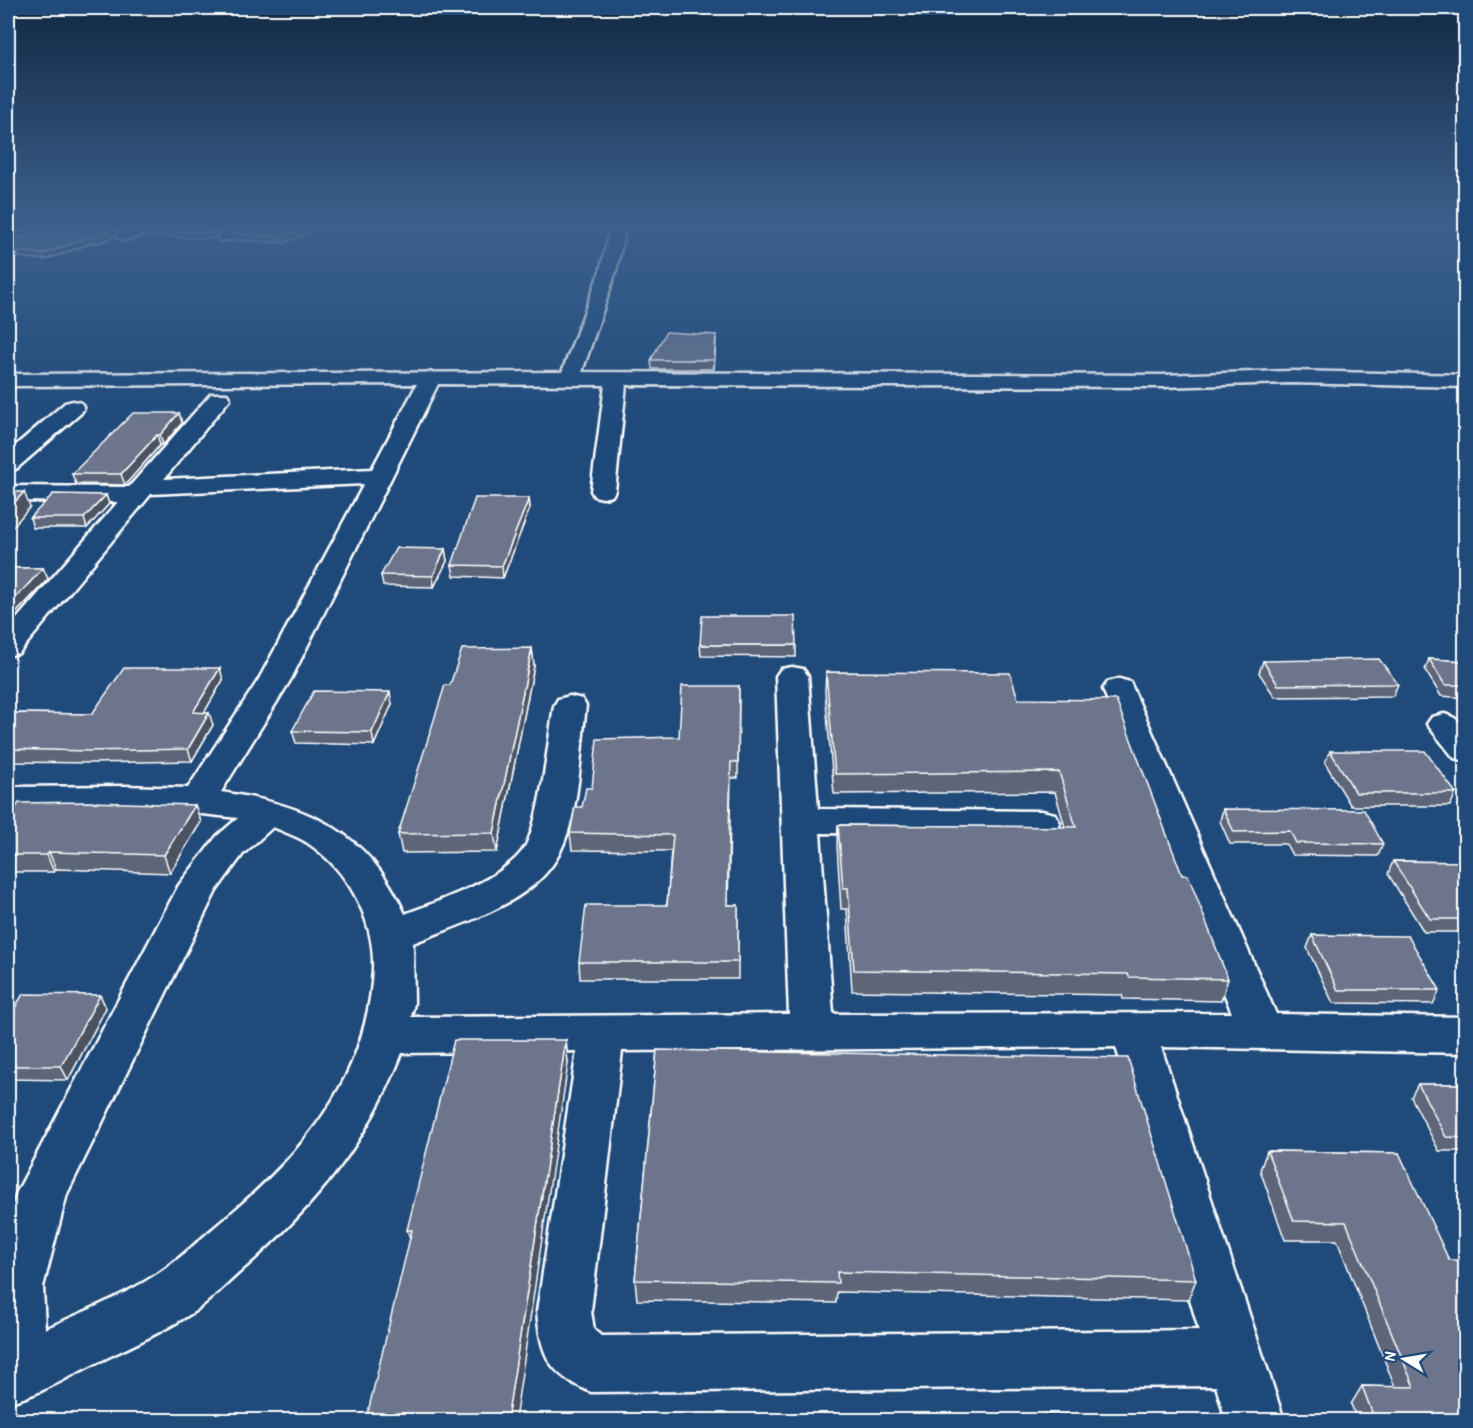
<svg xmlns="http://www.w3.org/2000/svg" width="1473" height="1428" font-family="'Patrick Hand',sans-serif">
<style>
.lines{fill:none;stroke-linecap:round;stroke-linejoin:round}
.minor-casing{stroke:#fff;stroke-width:5}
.minor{fill:#1f4a7a;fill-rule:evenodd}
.wall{fill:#5d6578;stroke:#fff;stroke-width:1.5}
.shaded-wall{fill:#4c5262;stroke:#fff;stroke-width:1.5}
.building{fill:#6c758c;stroke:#fff;stroke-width:1.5}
</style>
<rect width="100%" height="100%" fill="#1f4a7a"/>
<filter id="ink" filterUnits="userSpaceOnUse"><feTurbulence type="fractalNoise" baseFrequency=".0167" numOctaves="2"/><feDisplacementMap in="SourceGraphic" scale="12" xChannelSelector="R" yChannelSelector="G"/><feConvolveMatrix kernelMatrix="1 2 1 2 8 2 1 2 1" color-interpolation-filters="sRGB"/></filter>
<g filter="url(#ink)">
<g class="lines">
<defs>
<path id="minor" d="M40 226H62L59 229 8 247V237Z
M140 226H162L159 229 124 241 116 236 118 233Z
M234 226H252L231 240H219L217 237Z
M611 226H626L616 271 582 372 1162 375 1291 371 1466 375V387L1291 383 1162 387 626 385 615 491 612 496 603 498 594 496 591 491 605 385 438 384 291 679 221 792C307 805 368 830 405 914 439 901 505 879 525 847 541 818 548 741 554 706L558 699 570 696 582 699 586 706C580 751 580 814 559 854 533 904 461 923 413 943L414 1003 411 1017 789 1014 776 676 781 669 792 667 803 669 808 676 818 809 1042 811 1055 814 1060 823 1055 832 1042 835 820 833 833 1014 1232 1013 1103 689 1108 682 1119 679 1130 682 1276 1014 1466 1017V1053L1161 1047 1284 1420H1226L1216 1386 591 1392C548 1374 541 1355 537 1311L577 1051 402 1053C367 1143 315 1206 243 1269 227 1283 212 1299 195 1311 164 1332 128 1347 94 1364 67 1377 38 1396 8 1402V1224L17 1192 179 885 217 836 238 818 166 810H8V787L124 786 188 788 259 679 364 484 151 494 19 653 8 656V629L118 502 8 501V486L129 487 211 394H227L230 399 164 479 372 469 417 384 8 386V374L562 372 600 271ZM273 827C284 832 296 836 306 842 348 869 375 920 373 969 367 1083 300 1157 215 1227 197 1242 179 1260 159 1273 124 1296 83 1312 45 1329L43 1287 67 1194 216 891 243 854ZM1116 1047 1199 1330 601 1336 594 1330 591 1311 622 1051Z
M73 401 81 403 84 408 81 413 16 469 8 471V452L65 403Z
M1444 714C1469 720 1466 739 1466 761L1454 758 1427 724 1432 717Z"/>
</defs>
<use href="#minor" class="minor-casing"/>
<use href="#minor" class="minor"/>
</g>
<path class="wall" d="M57 226H134L117 231 114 237 97 243H92L45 260 19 257 8 262V242Z
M157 226H230L216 235V239L144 236 143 230Z
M246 226H324L284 243 235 240 233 234Z
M716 335 714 369H652L651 360Z
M179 413 182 423 163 445H160L125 485 76 484 72 474Z
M106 495 109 504 87 528H33L30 518Z
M529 498 530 508 503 578 454 576 452 565Z
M445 549 447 561 434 587 383 586 381 575Z
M8 568H43L48 579 15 614H8Z
M700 645H796V657L701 656Z
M532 648 534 666 497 852 402 853 398 834 450 685Z
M1429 659 1466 661V698L1441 696 1425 670Z
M1263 661 1398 684 1393 696 1275 697 1259 673Z
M826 672 1018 699 1182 875 1228 979 1221 1001 1123 999 1122 995 852 991 847 909H841L837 845 838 825 1065 827 1055 792 834 794 825 692Z
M223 680 204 713 213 725 192 761 93 763 8 762V713L92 714Z
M739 686 738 778H731L728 905H738V979H580L579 962 667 905 671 851 572 850 570 833 592 788 679 737Z
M392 704 374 745 296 743 292 731Z
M1330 751 1456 793 1450 806H1351L1325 763Z
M195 805 201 822 170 873 56 869 54 872H8V818Z
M1223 809 1383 844 1378 856 1292 855 1286 844H1230L1220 821Z
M1393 861 1466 862V932H1424L1388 874Z
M1312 935 1440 990 1433 1004 1333 1003 1307 948Z
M100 995 106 1008 68 1080 8 1079V1019Z
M566 1040 568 1064 410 1238 407 1230Z
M657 1050 1196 1280 1188 1300 837 1292 836 1303 637 1300 635 1280Z
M1418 1084H1466V1151H1439L1411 1097Z
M1267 1151 1399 1153 1466 1420H1357L1351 1404 1362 1386 1395 1387 1337 1240H1285L1260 1170Z"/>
<path class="shaded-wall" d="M16 226H35L8 235V229Z
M115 226H134L117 231 114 237 97 243 95 237Z
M220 226H230L216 235V239L214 229Z
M309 226H324L284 243 282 237Z
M90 237 92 243 45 260 43 254Z
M17 251 19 257 8 262V255Z
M716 335V344L714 369V360Z
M11 379 14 388 8 394V382Z
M179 413 182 423 163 445 160 435Z
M157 435 160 445 125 485 121 474Z
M24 492 30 507 8 532V509Z
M106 495 109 504 87 528 84 518Z
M529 498 530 508 503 578 502 566Z
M445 549 447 561 434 587 433 576Z
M43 568 48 579 15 614 11 603Z
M532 648 534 666 497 852 494 833Z
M220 668 223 680 197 725 193 712Z
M390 692 392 704 374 745 372 732Z
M209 713 213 725 192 761 188 749Z
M195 805 201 822 170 873 164 855Z
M49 852 56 869 54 872 47 855Z
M100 995 106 1008 68 1080 61 1066Z
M566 1040 568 1064 515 1420H507Z"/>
<path class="building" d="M8 226H16L8 229Z
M57 226H115L112 231 95 237H90L43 254 17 251 8 255V242Z
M157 226H220L214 229V233L143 230Z
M246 226H309L282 237 233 234Z
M666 332 716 335 714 360H651Z
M133 413H179L160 435H157L121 474H72Z
M8 492H24L8 509Z
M53 494 106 495 84 518H30Z
M475 498H529L502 566 452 565Z
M396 548 445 549 433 576 381 575Z
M8 568H43L11 603H8Z
M702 616H795L796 645H700Z
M532 648 494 833 398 834 445 685H450L462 649Z
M1379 659 1398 684 1278 685 1263 661Z
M1429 659 1466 661V685H1445Z
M124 668H220L193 712 209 713 188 749 88 751 8 749V713L92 714Z
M826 672 1010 673 1018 699 1116 700 1182 875H1188L1228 979 1129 977 1128 974 854 970 848 888H843L838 825 1076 827 1059 772 835 774Z
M682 686H739L738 762H731L727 905H738V962H579L586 905H667L673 835 570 833 575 807H582L586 788H592L597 739 679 737Z
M314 691 390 692 372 732 292 731Z
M1330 751H1425L1456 793H1356Z
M88 802 195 805 164 855 49 852 47 855H8V818L19 803Z
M1223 809 1364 810 1383 844 1296 843 1290 831 1234 832Z
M1393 861 1466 862V919H1430Z
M1312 935 1408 936 1440 990H1338Z
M23 994 100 995 61 1066H8V1019Z
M454 1040H566L507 1420H366L412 1230H407Z
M657 1050 1128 1058 1196 1280 837 1272 838 1283 635 1280Z
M1418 1084H1466V1138L1446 1137Z
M1267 1151 1399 1153 1449 1260H1457L1466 1279V1420H1375L1362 1386 1414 1387 1346 1222 1294 1221Z
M627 1414 1045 1419 1044 1414 1256 1417 1257 1420H626Z"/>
</g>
<linearGradient id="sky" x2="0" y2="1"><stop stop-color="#112943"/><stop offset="0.53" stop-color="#3c608d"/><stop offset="1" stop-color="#3c608d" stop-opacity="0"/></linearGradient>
<rect width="1473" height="426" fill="url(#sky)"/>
<rect width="1473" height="1428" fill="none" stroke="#1f4a7a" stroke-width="30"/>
<rect x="15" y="15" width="1443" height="1398" fill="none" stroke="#fff" stroke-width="2" filter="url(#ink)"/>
<g transform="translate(1404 1359) rotate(281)" stroke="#1f4a7a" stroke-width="4.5" paint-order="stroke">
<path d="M0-4.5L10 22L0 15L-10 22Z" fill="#ffffff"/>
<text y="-9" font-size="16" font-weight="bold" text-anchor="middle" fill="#ffffff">N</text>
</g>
</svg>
